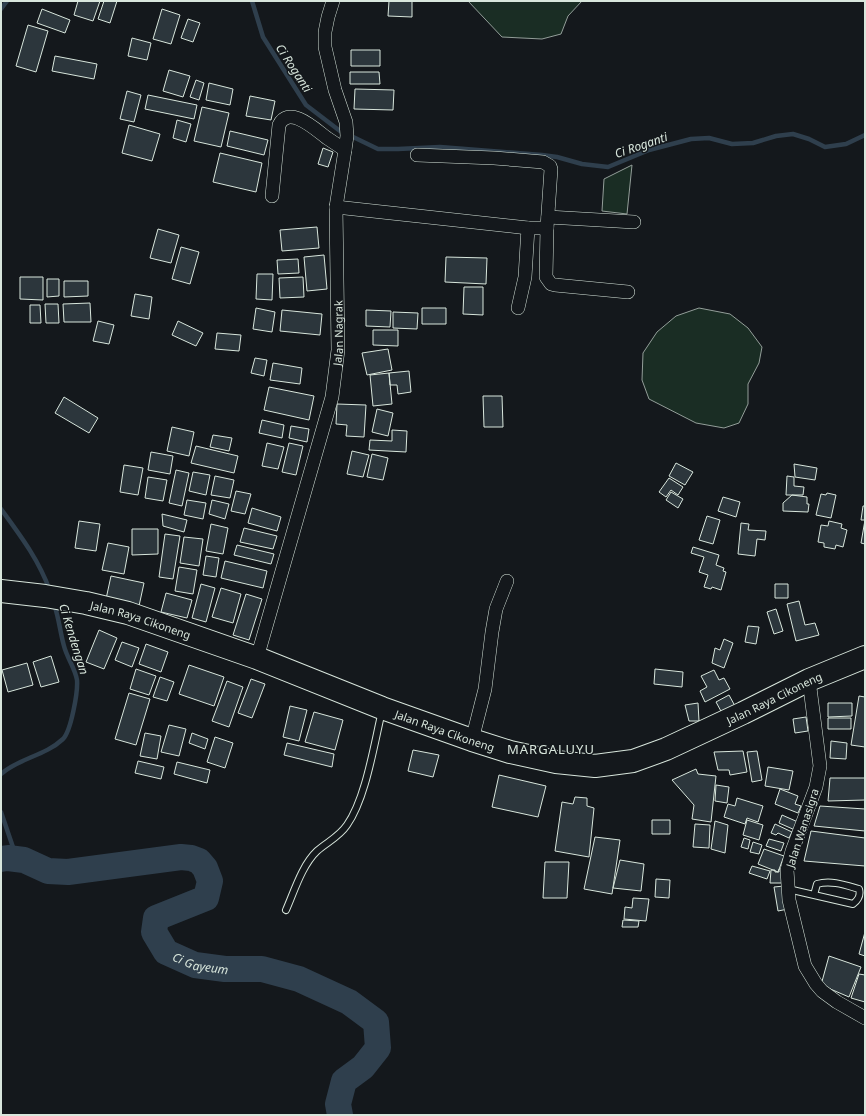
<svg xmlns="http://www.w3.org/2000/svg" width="866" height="1116" font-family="'Noto Sans',sans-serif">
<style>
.green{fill:#1a2d24;stroke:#939e99}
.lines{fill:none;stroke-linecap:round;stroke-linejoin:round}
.stream{stroke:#2f3f4d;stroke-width:4.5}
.river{stroke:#2f3f4d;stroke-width:26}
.building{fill:#2c363c;stroke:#d8e6dc}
.service-casing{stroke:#d8e6dc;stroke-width:8}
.minor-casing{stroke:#d8e6dc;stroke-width:14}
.trunk-casing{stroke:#d8e6dc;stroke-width:24}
.service{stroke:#14181c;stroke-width:6}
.minor{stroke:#14181c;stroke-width:13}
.trunk{stroke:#14181c;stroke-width:22}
.labels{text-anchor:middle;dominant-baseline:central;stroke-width:3;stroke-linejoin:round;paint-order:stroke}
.street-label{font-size:11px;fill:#d8e6dc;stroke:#14181c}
.water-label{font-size:12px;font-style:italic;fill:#d8e6dc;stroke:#14181c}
.quarter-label{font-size:13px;letter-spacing:1px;fill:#d8e6dc;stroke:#14181c}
</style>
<rect width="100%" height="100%" fill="#14181c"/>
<path class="green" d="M468 1H582L568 16 561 34 542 39 502 37Z
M632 165 627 214 602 211 604 179Z
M699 308 730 314 748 328 762 347 759 363 748 384V404L739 423 724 428 696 423 649 399 642 380 643 353 657 332 676 316Z"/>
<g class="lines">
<path class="stream" d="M252 1 263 37 306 105 340 131
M1 9 7 1
M349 135 378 149H398L440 147 542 155 557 157 582 164 608 167 649 150 691 139 709 138 732 144 753 143 776 136 793 134 809 139 825 147 846 144 865 135
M1 509C20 535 39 560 50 591
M1 774C19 758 45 756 63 739 71 731 78 692 77 680 75 668 67 658 64 646 60 632 59 618 54 604
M1 812 17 859"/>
<path class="river" id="s1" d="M1 859 8 858 24 860 48 871 68 872 181 857 191 858 199 861 205 868 210 881 206 898 156 918 154 932 166 952 195 965 225 969H262L299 979 349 1002 376 1022 378 1048 363 1067 344 1081 338 1104 340 1115"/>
</g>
<path class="building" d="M78 1H100L93 21 74 15Z
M104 1H117L110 23 98 19Z
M389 1H412V17L388 16Z
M42 9 70 20 65 33 37 23Z
M162 9 180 15 171 44 153 39Z
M188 19 200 23 193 42 181 38Z
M28 25 48 31 36 72 16 66Z
M132 38 151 43 147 60 128 56Z
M351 50H380V66H351Z
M55 56 97 64 94 79 52 71Z
M169 70 190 76 183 97 163 91Z
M350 72H379L380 84H350Z
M196 80 204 83 199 100 190 97Z
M209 83 233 89 230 105 206 100Z
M355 89 394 90 393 110 354 109Z
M127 91 141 95 134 122 120 119Z
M148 95 197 105 194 119 145 109Z
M250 96 275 101 271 120 246 116Z
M202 107 229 113 221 147 194 141Z
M177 120 191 124 186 142 173 138Z
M129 125 160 134 152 161 122 153Z
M230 131 268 140 264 155 227 146Z
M323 148 333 152 328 167 318 164Z
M220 153 262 163 256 192 213 182Z
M317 227 319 248 282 251 280 230Z
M158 229 179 235 171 263 150 258Z
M181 247 199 252 190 284 172 279Z
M324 255 327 289 307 291 304 257Z
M446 257 487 258 486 284 445 282Z
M298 259 299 273 278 274 277 260Z
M257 274H273L272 300 256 299Z
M20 277H43V300L20 299Z
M303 277 304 297 280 298 279 278Z
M47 279H59V296L47 297Z
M64 281H88V296L64 297Z
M464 287H483V315L463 314Z
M135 294 152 297 149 319 131 316Z
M90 303 91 322H64L63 304Z
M45 304H58L59 323H46Z
M30 305H40L41 323H30Z
M256 308 275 312 272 332 253 329Z
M422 308H446V324H422Z
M282 310 322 314 320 335 280 331Z
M366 310 391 311 390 327 366 326Z
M393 312 418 313 417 329 393 328Z
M98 321 114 325 109 344 93 341Z
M178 321 203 333 196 346 172 335Z
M373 330H398V346L373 345Z
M217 333 241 335 239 351 215 349Z
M388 349 392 370 367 375 362 353Z
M255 358 267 360 264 376 251 373Z
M273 363 302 368 300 384 270 380Z
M409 371 411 392 398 394 397 385H390L389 373Z
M389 373 392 404 373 406 370 375Z
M269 387 314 396 309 420 264 410Z
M483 396H502L503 427H484Z
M64 397 98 418 89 433 55 413Z
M337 404 366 405 364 437 346 436 347 425 336 424Z
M377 409 393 413 388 436 372 432Z
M262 420 284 425 282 438 259 433Z
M291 426 309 429 307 442 289 438Z
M172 427 194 432 189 456 167 451Z
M392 430 407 431 406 452 369 450 370 440 392 441Z
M213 435 232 438 229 451 210 447Z
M267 443 284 447 278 469 262 466Z
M289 443 303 446 296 475 282 472Z
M196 446 238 456 234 473 191 463Z
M352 451 369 455 363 477 347 474Z
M151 452 173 456 170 474 148 470Z
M372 454 388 458 383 480 367 477Z
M676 463 693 472 685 485 669 476Z
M794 464 817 468 815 480 795 477Z
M124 465 143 468 138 495 120 492Z
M176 470 189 473 182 506 169 503Z
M193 472 210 475 206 495 189 491Z
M215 476 234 480 230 498 211 495Z
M787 476 794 477V486L804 487 803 495H786Z
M148 477 167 480 163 501 145 498Z
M669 478 683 487 678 495 671 490 666 497 659 492Z
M236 491 251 494 245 514 231 511Z
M671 492 683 499 678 508 666 500Z
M827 493 836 495 831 518 816 515 821 494 826 495Z
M792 495 807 497V504H809L808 512 783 511V503Z
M723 497 740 502 736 517 718 511Z
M187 500 206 503 203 519 184 515Z
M212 500 229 504 225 519 209 514Z
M863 506H865V544L861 543 865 520H861Z
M252 508 281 517 277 531 248 523Z
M162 514 187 520 184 532 163 526Z
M707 516 720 520 713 544 699 540Z
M79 521 100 524 96 551 75 548Z
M829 521 842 524 841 528 847 530 843 547 836 545 835 549 824 547V543L818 542 821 525 828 526Z
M741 523 749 524 748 530 766 531 765 540 757 539 755 556 738 554Z
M211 524 228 528 223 554 206 551Z
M244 528 277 536 273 549 240 542Z
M132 529H158V554L132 555Z
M165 534 180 536 173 579 159 577Z
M184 537 203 539 199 566 180 563Z
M108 543 129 547 124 574 102 570Z
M237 545 274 554 271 564 234 555Z
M693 547 719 555 716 565 724 568 723 571 726 572 721 590 712 587 711 589 704 587 708 575 699 572 704 557 691 553Z
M206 556 219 558 216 577 203 575Z
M225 561 267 571 263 588 221 578Z
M179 567 197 570 193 594 175 591Z
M111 576 144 583 139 606 106 599Z
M201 584 215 588 206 622 192 618Z
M775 584H788V598H775Z
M221 588 241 594 233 623 212 617Z
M166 593 192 600 187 618 161 612Z
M246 594 262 599 249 640 233 635Z
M799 601 805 625 815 623 819 635 796 641 787 604Z
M776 609 783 631 774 634 767 612Z
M748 626 759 627 756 644 745 642Z
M99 630 117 638 104 669 86 662Z
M724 639 733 643 724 668 712 663 715 648 720 650Z
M122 642 139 648 132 667 115 660Z
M146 644 168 652 161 672 139 664Z
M51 656 59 682 41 687 33 662Z
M27 663 33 685 8 692 2 670Z
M189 665 224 677 214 706 179 694Z
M136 669 156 676 149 695 130 689Z
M655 669 683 672 682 687 654 684Z
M714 670 719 680 724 678 730 689 705 702 700 691 707 687 701 676Z
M160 677 174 682 167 701 153 697Z
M251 679 265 684 252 718 238 713Z
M227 681 243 687 229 727 212 721Z
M129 693 150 699 136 745 115 739Z
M729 695 735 706 722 713 716 702Z
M859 696 865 697V747L851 745Z
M698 703 699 721H689L685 705Z
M828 703H852V716L828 717Z
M290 706 307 710 299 741 283 737Z
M314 712 343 720 335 750 305 742Z
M806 717 808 731 795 733 793 719Z
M828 718H851V729H828Z
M169 725 186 729 179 756 161 752Z
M145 733 161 736 157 759 140 756Z
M192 733 208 739 205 749 189 743Z
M215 737 233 743 225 768 207 762Z
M831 741 847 743 846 759 830 758Z
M287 743 334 754 332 767 284 755Z
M413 750 439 755 433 777 408 771Z
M743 751 747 772 730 775 729 770H718L714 752Z
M757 751 762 780 752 782 747 752Z
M138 761 164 767 161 779 135 773Z
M177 762 210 770 207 783 174 774Z
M768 767 793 771 789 790 765 786Z
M696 769 698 774 716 776 711 822 692 819 694 805 672 780Z
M499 775 546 786 538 817 492 807Z
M830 778H865V800L828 801Z
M716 785 729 787 727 803 715 801Z
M780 789 798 796 795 804 801 806 798 813 775 804Z
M575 797 587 798V806L594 808 589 857 555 851 562 802 573 804Z
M737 798 763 806 758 822 747 818 745 824 724 817 728 804 735 806Z
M820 806 865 809V831L814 826Z
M782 815 798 822 795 830 779 823Z
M652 820H670V834H652Z
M747 820 763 825 759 840 743 835Z
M715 821 728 825 725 853 711 849Z
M695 824 710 825 709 848 693 847Z
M775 824 792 832 789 838 778 833 776 835 771 833Z
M811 831 865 838V866L804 861Z
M595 837 620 840 612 894 584 889Z
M744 838 750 840 748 849 741 847Z
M769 839 784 843 781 851 766 846Z
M753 842 762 845 759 854 750 852Z
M764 849 784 856 778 872 758 864Z
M620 860 644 864 641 891 613 888Z
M545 862H569L567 898H543Z
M752 866 770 871 767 879 749 873Z
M779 869H785V883H770L771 870H775V872H779Z
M656 879 670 880 669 898 655 897Z
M784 886 788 909 778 911 774 887Z
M633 898 649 899 646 921 624 919 625 907 632 908Z
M623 920 639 921 638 927H622Z
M865 932V956L859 954Z
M829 956 861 967 849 997 821 985Z
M859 974 865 975V1002L851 998Z"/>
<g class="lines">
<defs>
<path id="service" d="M788 889 853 904C858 900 861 896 859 889 845 885 831 880 817 884L814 895
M286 910C294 892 302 865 317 851 327 842 339 837 347 825 366 798 374 744 382 711"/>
<g id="minor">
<path d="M417 155 494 158 543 162 550 166 551 169 547 228 546 277 551 284 555 285 628 292"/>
<path d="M272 196 279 125C289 104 316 130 327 138 333 142 339 146 345 150"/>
<path d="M336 207 528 228H547"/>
<path d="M548 217 634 222"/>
<path d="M518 308 525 277 528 228"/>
<path id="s2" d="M257 658 332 397 338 350 336 207 345 150 347 136 346 122 335 90 325 47V32L328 17 333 1"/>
<path d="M809 680 820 766 816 787 792 851 787 870 789 900 805 966 816 984 822 991 837 1002 865 1018"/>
<path d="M472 740 485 689 492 632 496 609 507 581"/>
</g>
<g id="trunk">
<path id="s3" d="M1 591 45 596 86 603 128 613 257 658 382 708 472 740 510 752 556 762 595 766 633 761 666 749 743 713 809 680 865 657"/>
</g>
</defs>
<use href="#service" class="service-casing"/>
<use href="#minor" class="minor-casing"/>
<use href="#trunk" class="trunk-casing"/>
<use href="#service" class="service"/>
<use href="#minor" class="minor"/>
<use href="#trunk" class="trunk"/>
</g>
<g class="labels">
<g class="street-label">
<text stroke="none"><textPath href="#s2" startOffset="336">Jalan Nagrak</textPath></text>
<text stroke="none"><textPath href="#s3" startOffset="143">Jalan Raya Cikoneng</textPath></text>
<text stroke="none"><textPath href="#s3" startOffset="815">Jalan Raya Cikoneng</textPath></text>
<text stroke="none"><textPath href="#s3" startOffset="467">Jalan Raya Cikoneng</textPath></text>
<text transform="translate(802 828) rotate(-72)">Jalan Wanasigra</text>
</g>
<g class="water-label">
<text transform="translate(294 68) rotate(57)">Ci Roganti</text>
<text transform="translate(641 145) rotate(-19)">Ci Roganti</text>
<text transform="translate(74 639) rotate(73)">Ci Kendengan</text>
<text stroke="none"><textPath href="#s1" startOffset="371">Ci Gayeum</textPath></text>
</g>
<g class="quarter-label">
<text x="551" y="749">MARGALUYU</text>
</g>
</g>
<rect width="866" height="1116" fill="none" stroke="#d8e6dc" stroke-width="4"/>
</svg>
